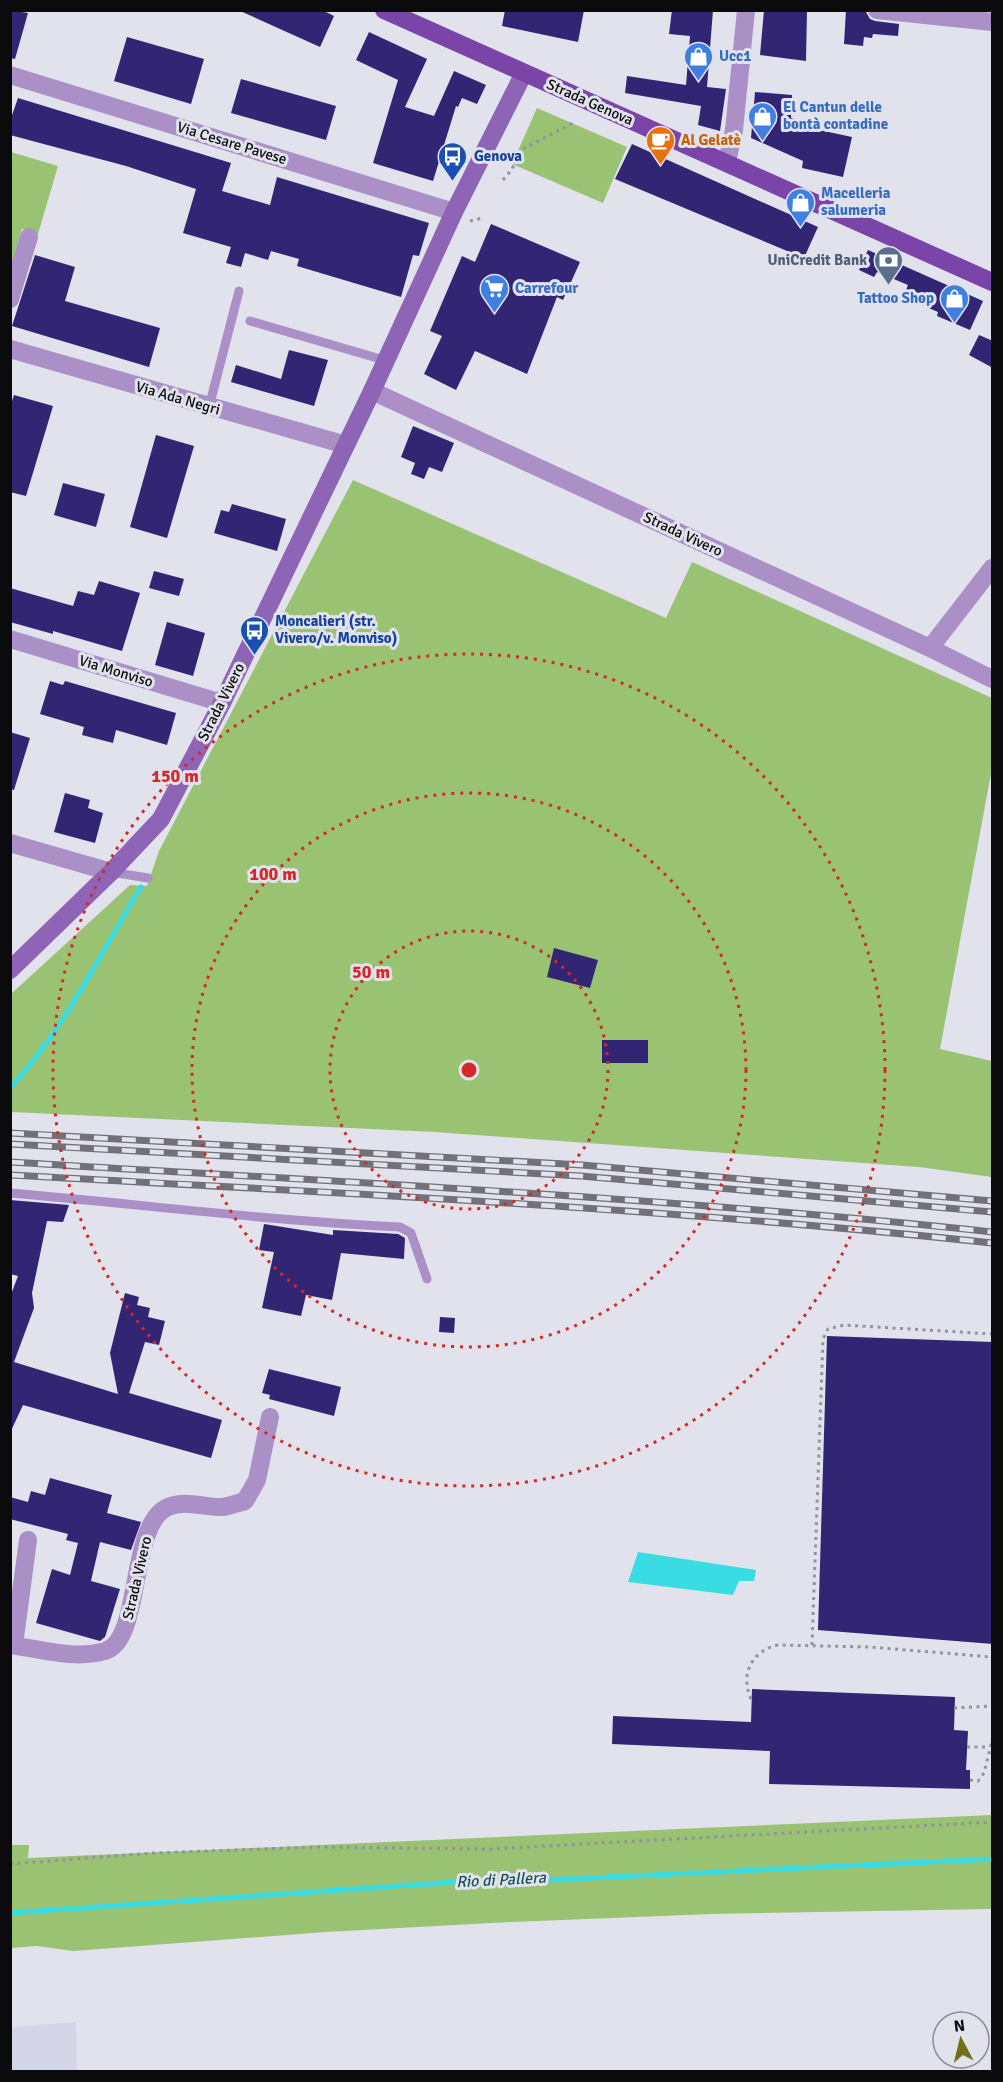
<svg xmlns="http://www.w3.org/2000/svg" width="1003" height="2082" font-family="Signika,sans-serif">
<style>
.built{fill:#d4d5e7}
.green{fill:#99c273}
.water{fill:#39dce3}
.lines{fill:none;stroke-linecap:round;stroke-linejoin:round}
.stream{stroke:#39dce3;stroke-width:5}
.building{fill:#322573}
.path{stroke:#93939b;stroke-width:3;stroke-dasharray:3 4.5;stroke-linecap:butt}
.lane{stroke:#aa90c7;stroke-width:9}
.street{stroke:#aa90c7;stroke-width:18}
.secondary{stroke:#8e65b6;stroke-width:18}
.primary{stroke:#7a44a9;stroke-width:18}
.rail-casing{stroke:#717177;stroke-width:7}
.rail{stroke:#e2e2ed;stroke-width:4.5;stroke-dasharray:14;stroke-linecap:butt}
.ring{fill:none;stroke:#d62828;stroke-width:3;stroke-dasharray:3 6}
.labels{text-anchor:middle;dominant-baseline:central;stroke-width:6;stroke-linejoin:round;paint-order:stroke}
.shop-label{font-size:15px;font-weight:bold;fill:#366cbe;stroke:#e2e2ed;text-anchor:start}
.street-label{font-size:15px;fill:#0b0b0e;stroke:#e2e2ed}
.food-label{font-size:15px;font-weight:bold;fill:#c56008;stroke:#e2e2ed;text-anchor:start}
.transit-label{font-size:15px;font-weight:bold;fill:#164399;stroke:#e2e2ed;text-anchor:start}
.service-label{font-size:15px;font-weight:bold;fill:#4e5e75;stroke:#e2e2ed;text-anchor:end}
.water-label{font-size:16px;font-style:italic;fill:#125457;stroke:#e2e2ed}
.centre{fill:#d62828;stroke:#e2e2ed;stroke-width:3}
.ring-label{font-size:18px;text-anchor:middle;font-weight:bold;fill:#d62828;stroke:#e2e2ed;stroke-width:6;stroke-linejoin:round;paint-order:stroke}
</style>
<rect width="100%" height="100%" fill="#e2e2ed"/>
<path class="built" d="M76 2022 77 2071H11V2027Z"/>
<path class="green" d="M537 108 627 147 603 203 512 164Z
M11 152 58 166 38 234 22 229 11 267Z
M353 480 666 618 692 562 992 698V768L940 1049 992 1061V1177L919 1167 435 1132 11 1112V994L130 885 147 886 159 851Z
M992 1815V1909L712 1914 512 1922 326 1932 73 1951 37 1946 11 1948V1845H29L28 1858Z"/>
<path class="water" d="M638 1552 756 1570 754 1581H739L733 1595 628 1582Z"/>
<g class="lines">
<path class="stream" d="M10 1088C64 1030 100 954 141 887
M10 1913 471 1881 546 1880 992 1859"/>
</g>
<path class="building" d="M10 10 28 13 15 59 10 58Z
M238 10H322L334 16 320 47Z
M505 10H584L578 42 502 26Z
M672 10H713L707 87 726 89 720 131 698 125 701 106 625 93 627 76 686 85 690 36 669 34Z
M764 10H807L806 61 760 55Z
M846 10 866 12 870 19 875 21 899 24 898 36 873 34 872 38 864 37 863 46 844 44Z
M369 32 427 59 405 107 434 116 454 71 486 85 477 104 462 98 458 107 456 106 433 181 373 163 398 80 356 60Z
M127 37 204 59 191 104 114 81Z
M241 79 336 106 326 140 231 113Z
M755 92 792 95 791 118 797 119 796 125 852 137 843 177 802 168 803 161 751 138Z
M18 98 231 163 222 191 270 205 277 177 429 223 419 256 413 255 401 297 297 266 299 259 271 251 268 260 245 253 241 267 226 263 231 247 183 233 196 189 126 166 10 135V121Z
M632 144 818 227 804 258 615 179Z
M491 224 580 262 563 300 557 297 527 374 475 351 456 390 424 374 442 336 430 331 462 256 475 262Z
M868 250 983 301 970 330 937 316 938 312 903 297 908 285 877 272 874 277 859 270Z
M35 255 75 267 65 301 160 328 149 367 12 326Z
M979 335 993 341V368L969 355Z
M289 350 328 360 314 406 231 382 236 365 281 379Z
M14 395 53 406 26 496 10 492V407Z
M413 426 454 443 442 472 429 467 424 479 411 474 415 463 401 457Z
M156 435 194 446 167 538 130 527Z
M63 483 105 494 96 527 54 515Z
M232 504 286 519 277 551 214 533 221 510 229 512Z
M154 571 184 579 179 596 149 588Z
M99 581 140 593 122 651 53 631V634L10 622V588L73 606 78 591 94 595Z
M167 622 205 633 193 676 155 665Z
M50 681 63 685 65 681 176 713 167 745 116 730 113 743 82 735 84 727 40 714Z
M10 732 30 738 14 790 10 789Z
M65 793 90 800 88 808 103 813 95 843 54 832Z
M554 948 598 960 590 988 547 977Z
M602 1040H648V1063H602Z
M10 1200 69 1205 63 1222 47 1221 32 1293 34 1308 14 1362 118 1394 110 1353 125 1293 139 1297 137 1305 150 1308 148 1317 165 1321 159 1345 145 1342 129 1393 222 1420 211 1458 23 1405 10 1433V1297L18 1276 10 1274Z
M264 1224 333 1235V1230L398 1234 405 1238 404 1259 341 1253 332 1300 306 1295 301 1316 262 1308 274 1252 259 1250Z
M440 1317 455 1318 454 1333 439 1332Z
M827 1336 993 1342V1644L818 1630Z
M269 1369 341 1387 334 1416 269 1399 270 1395 262 1393Z
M50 1478 112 1495 107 1513 141 1522 131 1550 100 1542 91 1581 120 1589 105 1637 100 1641 36 1623 52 1569 70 1575 78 1543 66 1540 68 1534 10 1519V1497L28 1502 31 1491 45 1495Z
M752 1689 955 1697 954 1730 968 1731 966 1770H970V1789L769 1784 770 1751 612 1744 613 1716 751 1722Z"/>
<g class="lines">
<path class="path" d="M503 180 512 169 521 150 575 122
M470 221 482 218
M812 1645 823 1339 828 1329 844 1325 992 1334
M751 1699C740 1675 751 1651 778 1645L870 1647 992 1657
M954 1708 992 1706
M967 1747H989
M970 1780 978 1781 984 1773 992 1741
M10 1864 153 1853 319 1847 491 1849 992 1822"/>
<path class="lane" d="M250 321 384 360
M209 407 239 291
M111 872 148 878
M10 1193C140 1204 270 1221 400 1227L411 1233 427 1279"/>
<path class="street" d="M877 10 992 22
M10 75 454 212
M727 162 734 130 746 10
M10 299 29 237
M10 349 346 445
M372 391 930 648 992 679
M10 639 222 703
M930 648 992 568
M10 843 111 872
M10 1645C41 1649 75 1660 105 1651 143 1640 128 1524 168 1507 186 1499 205 1508 223 1507 230 1506 238 1503 245 1501L257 1480 270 1417
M14 1645 28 1540"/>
<path class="secondary" d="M10 970 111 872 161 819 222 703 372 391 454 212 524 73"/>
<path class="primary" d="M384 10 992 282"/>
<defs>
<path id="rail" d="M10 1133 582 1165 992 1201
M10 1144 581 1176 992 1212
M10 1162C338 1182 666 1197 992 1232
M10 1175C338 1193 666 1208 992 1243"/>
</defs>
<use href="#rail" class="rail-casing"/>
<use href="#rail" class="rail"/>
</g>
<g class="ring">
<circle cx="469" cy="1070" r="139"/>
<circle cx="469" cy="1070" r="277"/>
<circle cx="469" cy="1070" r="416"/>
</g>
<defs>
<symbol id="shop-pin" viewBox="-11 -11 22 30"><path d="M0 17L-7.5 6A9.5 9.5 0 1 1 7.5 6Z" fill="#3f7fe0" stroke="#e2e2ed"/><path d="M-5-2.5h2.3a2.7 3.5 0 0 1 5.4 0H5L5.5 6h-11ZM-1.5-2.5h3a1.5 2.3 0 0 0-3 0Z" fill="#fff"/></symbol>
<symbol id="cafe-pin" viewBox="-11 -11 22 30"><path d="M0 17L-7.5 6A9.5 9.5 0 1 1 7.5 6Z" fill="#e8710a" stroke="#e2e2ed"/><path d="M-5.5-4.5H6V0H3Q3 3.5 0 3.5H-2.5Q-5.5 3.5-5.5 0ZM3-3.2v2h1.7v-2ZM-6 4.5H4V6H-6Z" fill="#fff"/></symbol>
<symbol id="bus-pin" viewBox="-11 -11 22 30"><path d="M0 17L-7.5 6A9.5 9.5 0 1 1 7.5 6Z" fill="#1a4fb4" stroke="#e2e2ed"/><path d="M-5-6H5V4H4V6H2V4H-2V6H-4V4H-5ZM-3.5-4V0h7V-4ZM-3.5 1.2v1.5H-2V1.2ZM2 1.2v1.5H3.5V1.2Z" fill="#fff"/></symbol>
<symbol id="bank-pin" viewBox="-11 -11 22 30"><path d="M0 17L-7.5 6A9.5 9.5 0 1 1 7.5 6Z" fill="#5c6f8a" stroke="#e2e2ed"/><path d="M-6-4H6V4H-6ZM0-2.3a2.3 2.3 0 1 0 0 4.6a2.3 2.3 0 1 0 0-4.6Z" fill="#fff"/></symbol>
<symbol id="supermarket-pin" viewBox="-11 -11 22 30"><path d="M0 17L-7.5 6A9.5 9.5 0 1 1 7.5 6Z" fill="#3f7fe0" stroke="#e2e2ed"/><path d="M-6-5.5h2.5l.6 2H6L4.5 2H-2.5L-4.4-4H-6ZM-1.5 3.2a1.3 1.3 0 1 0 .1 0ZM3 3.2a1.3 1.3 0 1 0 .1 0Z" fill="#fff"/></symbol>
</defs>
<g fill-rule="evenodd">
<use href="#shop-pin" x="682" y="40" width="33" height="45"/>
<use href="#shop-pin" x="746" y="100" width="33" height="45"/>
<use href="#cafe-pin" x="644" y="124" width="33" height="45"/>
<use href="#bus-pin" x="436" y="140" width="33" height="45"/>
<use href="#shop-pin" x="784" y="186" width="33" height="45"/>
<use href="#bank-pin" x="872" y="244" width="33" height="45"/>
<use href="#supermarket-pin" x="478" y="272" width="33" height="45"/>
<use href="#shop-pin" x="938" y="282" width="33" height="45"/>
<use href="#bus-pin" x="238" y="614" width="33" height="45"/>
</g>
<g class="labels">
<g class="shop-label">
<text x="719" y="56">Ucc1</text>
<text x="783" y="107">El Cantun delle<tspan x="783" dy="17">bontà contadine</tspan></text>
<text x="821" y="193">Macelleria<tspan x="821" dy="17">salumeria</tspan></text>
<text x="515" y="288">Carrefour</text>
<text x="934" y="298" text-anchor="end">Tattoo Shop</text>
</g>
<g class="street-label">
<text transform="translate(590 102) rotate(24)">Strada Genova</text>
<text transform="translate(232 143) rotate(17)">Via Cesare Pavese</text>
<text transform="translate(178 398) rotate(16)">Via Ada Negri</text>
<text transform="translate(683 534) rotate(25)">Strada Vivero</text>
<text transform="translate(116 671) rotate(17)">Via Monviso</text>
<text transform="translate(221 702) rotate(-63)">Strada Vivero</text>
<text transform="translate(137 1578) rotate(-77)">Strada Vivero</text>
</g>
<g class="food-label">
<text x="681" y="140">Al Gelatè</text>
</g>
<g class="transit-label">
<text x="474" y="156">Genova</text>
<text x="275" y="621">Moncalieri (str.<tspan x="275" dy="17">Vivero/v. Monviso)</tspan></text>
</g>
<g class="service-label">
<text x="867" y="260">UniCredit Bank</text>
</g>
<g class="water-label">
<text transform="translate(501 1880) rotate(-3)">Rio di Pallera</text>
</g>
</g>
<circle cx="469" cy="1070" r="9" class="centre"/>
<g class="ring-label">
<text x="175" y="782">150 m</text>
<text x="273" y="880">100 m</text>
<text x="371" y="978">50 m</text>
</g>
<rect width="1003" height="2082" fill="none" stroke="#0b0b0e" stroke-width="24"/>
<g transform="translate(961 2040) rotate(353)"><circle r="28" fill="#e2e2ed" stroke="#8c8c94" stroke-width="1.5"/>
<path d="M0-4.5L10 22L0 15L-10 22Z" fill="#737115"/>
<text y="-9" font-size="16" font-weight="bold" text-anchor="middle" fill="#0b0b0e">N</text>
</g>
</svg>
